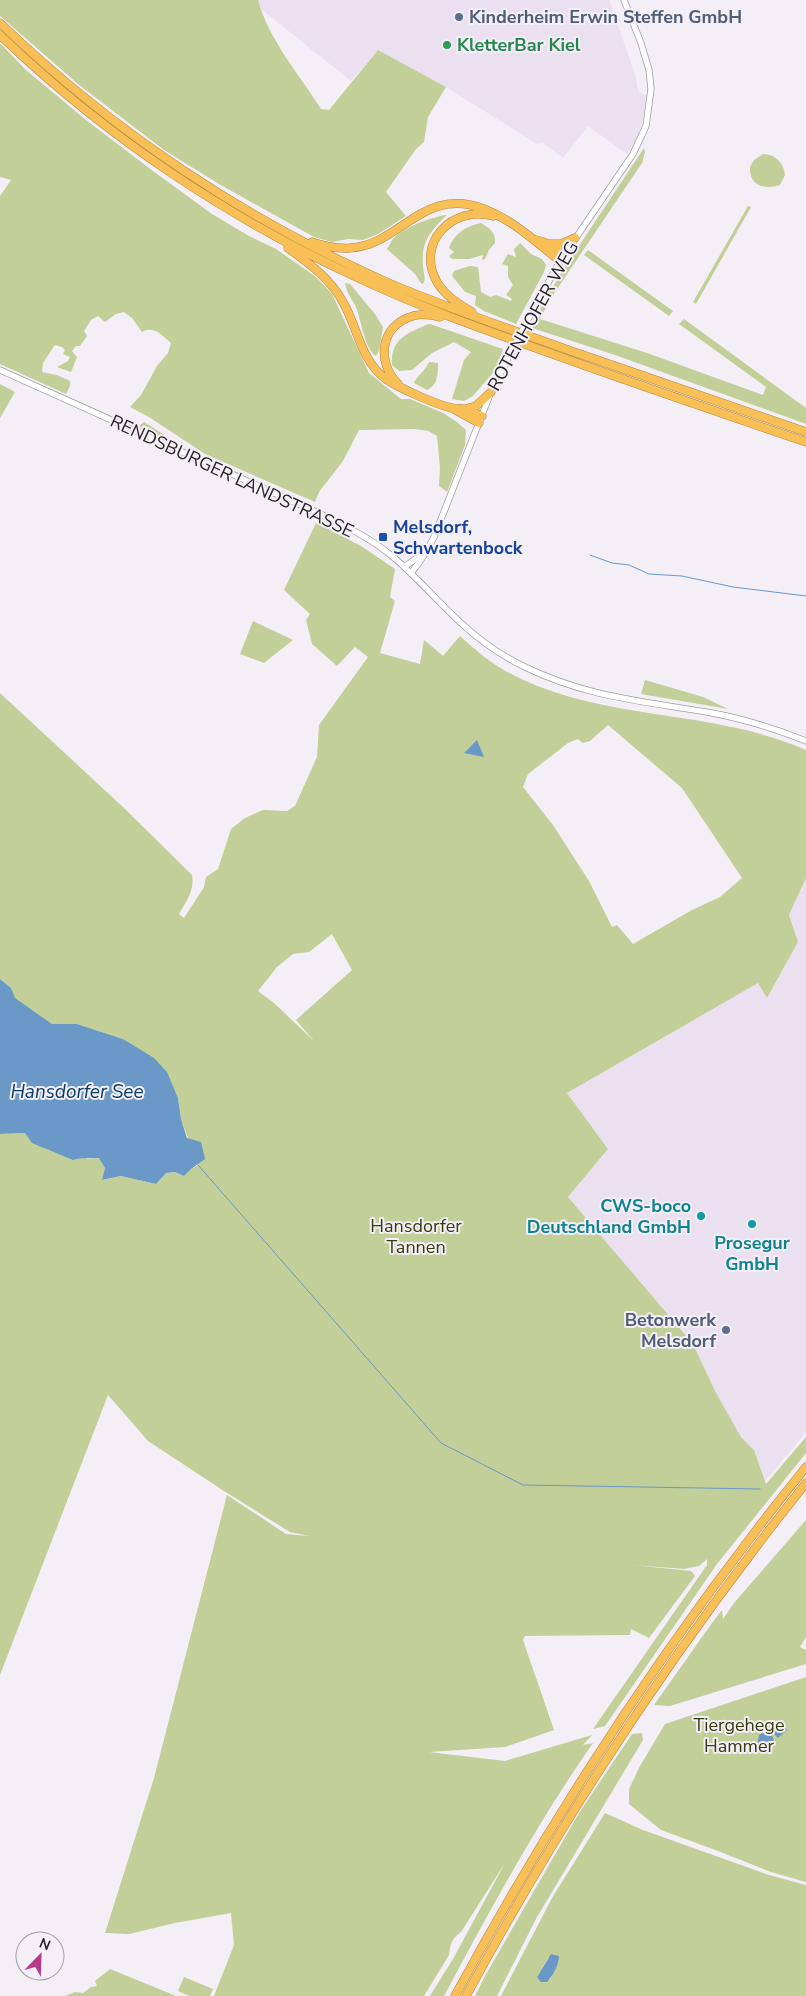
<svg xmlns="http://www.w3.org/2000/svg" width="806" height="1996" font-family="'Nunito Sans',sans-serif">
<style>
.built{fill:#eae0f0}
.green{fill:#c2cf99;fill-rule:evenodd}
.water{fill:#6a98c7}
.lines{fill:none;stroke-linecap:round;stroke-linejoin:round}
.stream{stroke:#6a98c7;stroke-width:1}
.secondary-casing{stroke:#a09ba4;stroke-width:7}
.highway-casing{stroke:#ae8845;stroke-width:9}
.secondary{stroke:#fff;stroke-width:5.5}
.highway{stroke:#f7bf55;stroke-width:8}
.secondary-bridge-casing{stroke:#a09ba4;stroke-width:7;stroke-linecap:butt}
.secondary-bridge{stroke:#fff;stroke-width:5.5}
.service-dot{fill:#5c6f8a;stroke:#f4eef7;stroke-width:2}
.leisure-dot{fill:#2e9e5b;stroke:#f4eef7;stroke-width:2}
.transit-dot{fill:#1a4fb4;stroke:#f4eef7;stroke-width:2}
.culture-dot{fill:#0f9aa8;stroke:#f4eef7;stroke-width:2}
.labels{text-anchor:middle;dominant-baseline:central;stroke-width:4;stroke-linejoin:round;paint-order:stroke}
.service-label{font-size:18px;font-weight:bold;fill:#4e5e75;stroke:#f4eef7;text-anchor:start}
.leisure-label{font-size:18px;font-weight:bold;fill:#27864d;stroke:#f4eef7;text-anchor:start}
.street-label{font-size:18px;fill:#252327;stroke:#f4eef7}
.transit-label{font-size:18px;font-weight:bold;fill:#164399;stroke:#f4eef7;text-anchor:start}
.culture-label{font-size:18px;font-weight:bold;fill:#0d838f;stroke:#f4eef7;text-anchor:end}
.park-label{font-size:18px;fill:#333c0a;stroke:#f4eef7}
.water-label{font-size:19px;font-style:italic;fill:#063b68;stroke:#f4eef7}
</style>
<rect width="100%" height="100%" fill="#f4eef7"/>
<path class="built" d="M250 0H609L636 77 638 91 647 96 641 127 634 144 627 154 588 126 563 158 543 143 537 144 446 87 378 50 351 81Z
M806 878V1432L765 1481 754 1450 741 1437 716 1393 693 1344 568 1197 608 1149 567 1093 758 983 767 998 798 942 789 915Z"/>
<path class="green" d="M0 0H258C269 40 299 74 321 109L329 110 378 50 446 87 428 117 424 142 416 149 386 192 406 216 378 234 363 240 348 239 332 242 314 237 219 184 164 150 78 84 7 22 0 16Z
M0 43 26 70 86 120 153 171 212 214 249 236 276 249 316 277 332 294 369 373 401 399H410L443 413 457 422 466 430 465 445 447 492 439 486 440 467 437 436 428 431 415 429 359 430 343 461 319 492 315 502 205 454 149 417 130 407 141 395 157 366 168 353 171 343C162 335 153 325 142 332L132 318 124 312 116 314 105 322 98 316 91 320 84 331 87 336 80 346H76L72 351 77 357 71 372 57 367 68 361 70 357 63 354 65 350 62 347 55 345 43 363 42 372 57 375 70 381V386L66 394 0 364V196L11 180 0 177Z
M644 148 645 152 642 163 553 295 540 319 647 353 763 395 766 387 679 324 684 319 806 408V424L615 355 532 328 536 319 535 318 561 273Z
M763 154C775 154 784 163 785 175L780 185C765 190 749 186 750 167L754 160Z
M748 206 751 207 696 304 693 302Z
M447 215C424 237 419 247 425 279L423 284 421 283 415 274 387 249C389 246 391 241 393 239 402 228 433 216 447 215Z
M481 223C489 228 496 232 495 243L489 250 485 259 482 260 483 255 469 259H452L449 256 454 252 449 248C454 233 467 226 481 223Z
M520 243 531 254 542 259 546 265 544 272 516 324 484 311 475 305 476 296 465 292 452 276 454 271 470 266 478 267 481 292 490 297 496 295 511 301 512 299 506 295 513 285 508 277V266L502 264 508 254 516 257 514 249Z
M588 250 673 311 669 316 584 255Z
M345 283 350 284 375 314 383 327 379 351 376 356C364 349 361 317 355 305 350 296 347 293 345 283Z
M430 324 503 349 497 368 473 396 464 401 452 399 464 360 471 352 454 342 432 353 412 370 399 371 392 365C391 346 398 338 415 330 420 328 424 325 430 324Z
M429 362 438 363C438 374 438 385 427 390L414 383C416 377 426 370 429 362Z
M0 384 15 392 0 418Z
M144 422 185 448 141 429 140 425Z
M316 523 361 546 395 569 390 597 395 601 380 653 420 664 424 640 443 656 460 636C473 648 487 660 502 669 595 723 709 707 806 750V878L789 915 798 942 767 998 758 983 567 1093 608 1149 568 1197 693 1344 716 1393 741 1437 754 1450 766 1484 806 1437V1453L717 1564 605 1726 593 1729 707 1565V1559L699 1566 684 1569 633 1565 691 1571 695 1576 649 1638 631 1629 630 1635 525 1636 523 1640 554 1730 505 1747 429 1752 505 1761 592 1735 583 1745 593 1743C537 1823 490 1910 444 1996H430L453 1959 505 1863 461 1932C452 1938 450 1945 449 1955L424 1996H214L234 1945 231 1913 175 1923 129 1934 105 1933 154 1778 227 1495 286 1534 309 1536 290 1532 224 1491 148 1441 108 1395 0 1675V1134L25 1133 88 1159 100 1158 105 1168 103 1180 121 1176 156 1184 166 1173 175 1172 184 1176 191 1169 198 1165 181 1119 178 1098 123 1039 77 1024H52L14 998 11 988 0 979V693L124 808 192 875C195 890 186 901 179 914L184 918 204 887 206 877 218 869 231 829 245 818 263 810 287 811 295 806 317 757 319 725 368 657 355 647 337 666 312 644 306 620 310 614 284 590ZM608 725 682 788 742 878 720 897 692 910 633 944 617 925 612 927 589 881 553 825 523 787 528 774 568 743 578 739 583 743 590 741ZM332 934 352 970 296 1020 314 1041 274 1003 258 991 277 967 293 954 309 952Z
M253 621 293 640 264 663 240 654Z
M645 680 703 697 728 709 641 694Z
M806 1520V1637L800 1647 806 1650V1664L670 1706 654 1705 712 1623 722 1610 723 1619 734 1603Z
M806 1677V1882L771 1872 718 1851 661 1830 629 1804V1789L640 1766 665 1724Z
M642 1733 643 1740 640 1745 537 1917 497 1996H475L485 1976 579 1813 632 1734Z
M605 1813 643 1830 769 1875 806 1885V1996H501L552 1898ZM548 1958 559 1959 550 1980 537 1977Z
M110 1969 176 1996H65L75 1992 83 1993 91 1987 97 1986 95 1981Z
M184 1977 213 1989 210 1996H189L178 1991Z"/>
<path class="water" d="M477 740 484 757 464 753Z
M0 979 11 988 15 998 52 1024H77L123 1039 154 1058 167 1072 172 1084 178 1098 181 1119 187 1138 201 1142 205 1159 191 1169 184 1176 175 1172 166 1173 156 1184 121 1176 102 1180 105 1168 99 1158C90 1159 82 1157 73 1160L32 1143 25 1133 0 1134Z
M779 1722 782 1723 787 1730 778 1738 774 1734 772 1736 774 1740 763 1748 757 1747 759 1735 772 1728Z
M551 1954 559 1956C559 1964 553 1976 547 1982H541L537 1977Z"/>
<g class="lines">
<path class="stream" d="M590 555 612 563 629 565 649 574 682 576 733 587 806 596
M198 1165 441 1443 523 1485 760 1489"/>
<defs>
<path id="secondary" d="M527 321 560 261 633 154 646 126 651 89 649 70 641 43 624 0
M0 370 314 511C342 524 369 537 392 556 417 577 437 601 460 622 479 640 502 656 525 667 589 698 644 701 712 713 744 719 776 729 806 741
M404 567 424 553
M411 573C420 562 428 550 434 537L491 392 511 352"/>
<path id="highway" d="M0 23C113 132 247 221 391 284 453 310 517 332 580 354 656 380 731 406 806 432
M0 35C106 137 232 221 367 282 421 307 477 327 533 347 624 380 715 411 806 442
M536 240 544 242 564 254
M312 242C324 246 337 249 350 248 401 245 423 185 484 209 513 220 536 242 560 261
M549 244H561L575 238
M288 248C310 264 331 279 344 304 358 329 361 361 386 379 399 388 437 405 452 408 456 409 460 408 464 409 470 411 476 414 482 416
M472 312C459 304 445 296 437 282 415 243 452 205 493 216
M398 384C376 362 380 325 413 316 421 313 431 315 440 317
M454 409 479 423
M465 409 476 406 491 392
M455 1996C556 1809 672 1633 806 1467
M466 1996C564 1815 677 1644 806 1483"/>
</defs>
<use href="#secondary" class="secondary-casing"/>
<use href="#highway" class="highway-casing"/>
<use href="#secondary" class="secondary"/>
<use href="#highway" class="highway"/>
<defs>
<path id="secondary-bridge" d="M511 352 527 321"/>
</defs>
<use href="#secondary-bridge" class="secondary-bridge-casing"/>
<use href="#secondary-bridge" class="secondary-bridge"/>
</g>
<g class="service-dot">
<circle cx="459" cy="17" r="5"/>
<circle cx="726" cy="1330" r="5"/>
</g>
<circle class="leisure-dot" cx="447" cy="45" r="5"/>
<rect class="transit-dot" x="378" y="532" width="10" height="10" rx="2.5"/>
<g class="culture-dot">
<circle cx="701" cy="1216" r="5"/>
<circle cx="752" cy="1224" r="5"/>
</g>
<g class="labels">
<g class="service-label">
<text x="469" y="17">Kinderheim Erwin Steffen GmbH</text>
<text x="716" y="1320" text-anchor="end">Betonwerk<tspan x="716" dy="21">Melsdorf</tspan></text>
</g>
<g class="leisure-label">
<text x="457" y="45">KletterBar Kiel</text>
</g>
<g class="street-label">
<text transform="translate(533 316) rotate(-61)">ROTENHOFER WEG</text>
<text transform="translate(232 476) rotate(25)">RENDSBURGER LANDSTRASSE</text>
</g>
<g class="transit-label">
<text x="393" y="527">Melsdorf,<tspan x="393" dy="21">Schwartenbock</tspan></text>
</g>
<g class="culture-label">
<text x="691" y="1206">CWS-boco<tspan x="691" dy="21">Deutschland GmbH</tspan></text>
<text x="752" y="1243" text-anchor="middle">Prosegur<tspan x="752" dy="21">GmbH</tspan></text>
</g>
<g class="park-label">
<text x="416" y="1226">Hansdorfer<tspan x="416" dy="21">Tannen</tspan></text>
<text x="739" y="1725">Tiergehege<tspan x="739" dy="21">Hammer</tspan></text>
</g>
<g class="water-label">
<text x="77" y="1092">Hansdorfer See</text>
</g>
</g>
<g transform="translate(40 1956) rotate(23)"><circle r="24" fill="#f4eef7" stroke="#a19da4"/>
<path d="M0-4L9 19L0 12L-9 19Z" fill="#b63b8d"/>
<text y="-8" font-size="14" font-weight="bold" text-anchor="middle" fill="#252327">N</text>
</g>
</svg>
